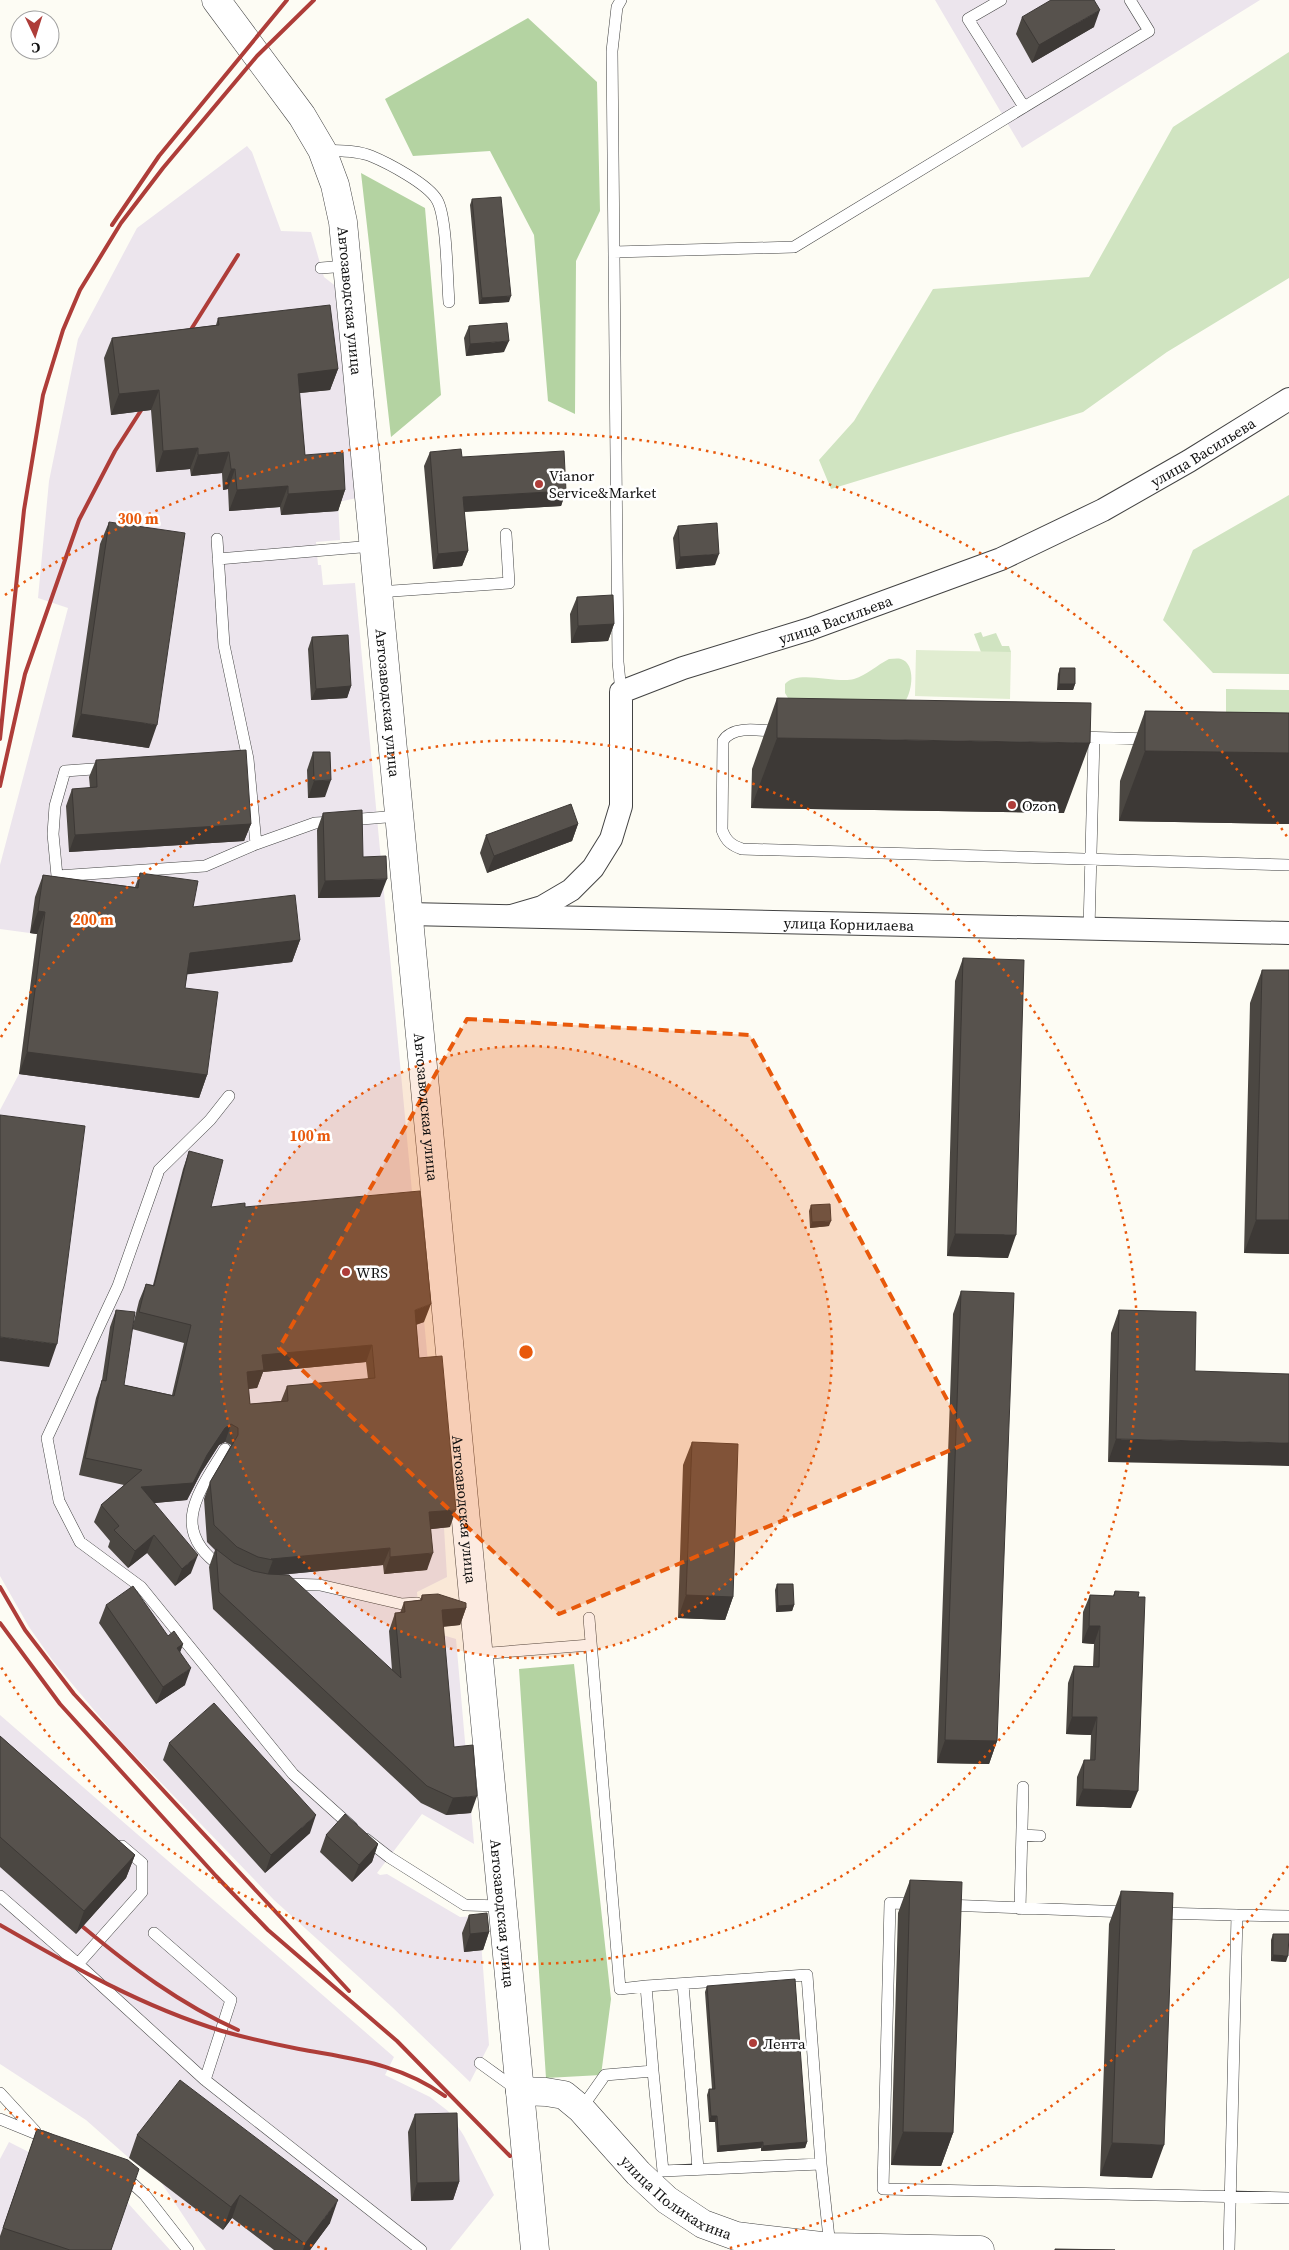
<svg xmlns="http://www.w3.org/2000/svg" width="1289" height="2250" font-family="'Source Serif 4',serif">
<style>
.industrial{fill:#ece5ed}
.green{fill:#d0e4c1}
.forest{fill:#b4d3a2}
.pitch{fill:#e1edd1}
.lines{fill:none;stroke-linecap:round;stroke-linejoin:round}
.service-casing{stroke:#434343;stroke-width:12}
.minor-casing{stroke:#434343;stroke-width:24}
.tertiary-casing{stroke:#434343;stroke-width:29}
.service{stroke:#fff;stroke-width:11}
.minor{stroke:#fff;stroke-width:22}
.tertiary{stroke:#fff;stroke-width:28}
.rail{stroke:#ae3d39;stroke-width:4}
.wall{fill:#4b4742;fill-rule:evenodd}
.shaded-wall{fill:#3d3936}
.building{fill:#57524d;stroke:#3d3936;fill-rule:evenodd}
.marked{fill:#e8590c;fill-opacity:0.2;stroke:#e8590c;stroke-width:4;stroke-dasharray:10 6;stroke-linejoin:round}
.ring{fill:none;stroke:#e8590c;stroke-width:2.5;stroke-dasharray:2.5 5}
.poi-dot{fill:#ae3d39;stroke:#fff;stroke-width:2}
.labels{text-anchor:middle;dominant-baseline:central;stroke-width:5;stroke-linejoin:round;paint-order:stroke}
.street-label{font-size:15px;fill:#101010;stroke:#fff}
.poi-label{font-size:15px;fill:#101010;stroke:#fff;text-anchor:start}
.centre{fill:#e8590c;stroke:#fff;stroke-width:2.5}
.ring-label{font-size:15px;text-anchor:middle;font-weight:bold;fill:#e8590c;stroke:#fff;stroke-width:5;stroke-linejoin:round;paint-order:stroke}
</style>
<rect width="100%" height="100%" fill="#fdfcf4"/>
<path class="industrial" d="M935 0H1260L1022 148Z
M247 146 252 152 281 231 311 232 324 277 338 288 357 498 338 502 340 540 316 542 318 565H321L323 585 355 583 429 1373H436L450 1527 444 1528 447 1577 417 1592 418 1603 436 1633 456 1639 474 1844 422 1814 377 1873 380 1875 387 1874 460 1917 479 1916 489 2045 470 2082 392 2007 274 1900 115 1735 53 1661 29 1627 0 1576V1110L19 1074 37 934 0 929V865L68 608 38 598 49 481 78 339 137 228Z
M0 1715 394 2057 385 2075 430 2097 448 2111 464 2136 494 2195 450 2250H206L161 2182 129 2158 86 2120 0 2064Z
M9 2142 127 2202 170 2250H0V2159Z"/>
<path class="green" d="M1289 52V278L1167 352 1083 412 831 489 819 460 854 421 933 289 1089 277 1173 127Z
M1289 495V674L1213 673 1163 620 1193 550Z
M981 632 983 637 996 633 1002 646H1009L1011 652H981L974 634Z
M889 659C893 659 897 658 901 659 916 664 912 690 906 700L901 702 792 699 788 698 785 693V684C797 669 837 684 854 679 867 675 877 665 889 659Z
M1226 689 1289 690V713L1226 712Z"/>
<path class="forest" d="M528 18 597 82 600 211 576 261 575 414 548 401 534 235 490 151 413 156 385 99Z
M361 173 425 208 441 395 391 437Z
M574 1664 611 1999 601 2075 546 2078 519 1669Z"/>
<path class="pitch" d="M916 650 1011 652 1010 699 915 696Z"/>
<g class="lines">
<defs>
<path id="service" d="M621 0 617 7 612 51 618 662 621 692
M1001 0 968 19 1024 107
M322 150C338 151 357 150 371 156 388 163 428 184 437 200 447 217 447 279 449 302
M614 252 794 247 1149 31 1130 0
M321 268 347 266
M217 539 224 645 248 759 256 844
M218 559 373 546
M378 592 509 583 506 534
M781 732C763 731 733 724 723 741L722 830C726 841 731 845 742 849L1289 865
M1077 737 1151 739
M107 768 65 771 55 806 53 834 57 876 205 866 256 844 315 823 333 822
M349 820 399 816
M1089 929 1094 738
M229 1096 210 1120 159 1170 118 1286 47 1438 59 1501 80 1542 141 1587 293 1774 352 1827
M223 1568C167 1530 199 1492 225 1449
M285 1584 320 1585 402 1604 417 1603
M478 1654 590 1645
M1022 1835 1040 1836
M366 1839 389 1857 465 1905 502 1906
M0 1896 78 1964 142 1892V1863L122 1846
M915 1904 890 1903 883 2189 1289 2198
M946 1905 1127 1912
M1020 1909 1023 1787
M1158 1913 1237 1915
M154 1933 231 2000 205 2080
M78 1964 205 2080 421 2250
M683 1984 698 2169
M646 1986 807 1975 821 2164 663 2171 653 2071
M480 2063 516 2089
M0 2093 35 2131
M581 2109 605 2075 653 2071 646 1986 620 1989 589 1618
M0 2119 49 2139
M821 2164 830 2247
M122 2174 145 2195 188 2250
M1229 2250 1237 1915 1289 1916"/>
<g id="minor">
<path id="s1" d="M408 914 1289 933"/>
<path id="s2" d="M511 916 542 907 571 890 593 868 611 839 621 806V692L683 668 810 629 1001 559 1103 510 1189 461 1289 399"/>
</g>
<g id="tertiary">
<path id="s3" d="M216 0 302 116 322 150 335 185 343 222 535 2250"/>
<path id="s4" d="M520 2091 546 2092 564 2095 581 2109 638 2173 667 2200 703 2224 736 2236 830 2247 980 2250"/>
</g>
</defs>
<use href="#service" class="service-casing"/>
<use href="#minor" class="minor-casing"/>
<use href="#tertiary" class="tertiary-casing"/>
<use href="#service" class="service"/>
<use href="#minor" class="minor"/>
<use href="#tertiary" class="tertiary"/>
<path class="rail" d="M112 225 159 156 287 0
M185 339 238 255
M0 739 24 510 43 395 63 330 80 290 121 223 163 168 257 56 314 0
M0 786 25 674 79 520 115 451 147 401
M0 1587 25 1630 74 1694 349 1991
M0 1623 60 1704 216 1876 268 1930 397 2041 510 2156
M0 1925C71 1966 143 2007 222 2031 247 2038 273 2044 299 2049 352 2059 399 2063 445 2096
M83 1927C131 1967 180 2004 238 2030"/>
</g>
<path class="wall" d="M1022 17 1094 27 1032 63 1016 34Z
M472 199 509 302 479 304 470 205Z
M218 318 338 369 330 390 299 393 305 455 345 490 338 511 281 515 280 507 229 511 228 489 223 490 222 473 191 476 190 469 156 472 151 410 111 415 104 358 112 338 216 325Z
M469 326 504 352 466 356 464 338Z
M430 452 462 457 566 491 561 506 464 512 468 551 462 566 433 569 424 466Z
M109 522 149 748 72 737 100 544Z
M678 526 715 565 676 569 673 538Z
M577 597 614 624 608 641 571 643 570 614Z
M312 637 351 686 347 698 311 700 308 649Z
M1060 668 1075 684 1073 690H1057L1058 674Z
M777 698 1064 813 751 808 752 769Z
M1145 711 1289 713V824L1119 821 1120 781Z
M313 752 325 797 308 798 307 770Z
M96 760 251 824 244 841 69 852 66 806 72 789 90 788 89 777Z
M323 813 363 857 380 897 318 898 317 830Z
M578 824 572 841 487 873 480 853 486 835Z
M140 873 193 907 300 940 292 962 187 974 185 988 207 1075 199 1098 19 1074 37 934 30 933 35 897 43 875 135 887Z
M963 958 1008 1258 947 1256 955 981Z
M1262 970H1289V1254L1244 1253 1250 1003Z
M189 1151 211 1207H245L424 1322 416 1325 419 1358 450 1527 431 1529 427 1570 384 1574 383 1565 279 1575 392 1670 389 1631 395 1613H400L404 1602 420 1600 422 1595 466 1608 460 1625 443 1627 454 1747 471 1813 446 1815 421 1803 213 1609 209 1567 215 1550 207 1542 204 1499 210 1482 231 1445 225 1442 219 1445 201 1473 187 1500 154 1503 191 1573 175 1586 147 1553 128 1568 108 1547 110 1541 94 1522 101 1505 124 1485 79 1475 96 1398 102 1380 110 1327 116 1310 124 1385 172 1395 184 1343 132 1329 139 1301 146 1284 153 1285 183 1169ZM366 1362 368 1379 287 1386 281 1401 250 1404 248 1389 257 1388 263 1372Z
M811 1205 829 1226 810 1228 809 1211Z
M961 1291 997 1741 989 1764 937 1763 953 1314Z
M1119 1310 1196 1312 1108 1462 1111 1333Z
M692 1442 733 1597 725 1620 678 1618 683 1465Z
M777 1584 794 1605 792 1611 776 1612 775 1590Z
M1115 1591 1131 1808 1076 1806 1077 1777 1084 1760H1090L1091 1735 1066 1734 1068 1683 1074 1666H1093L1094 1644 1082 1643 1083 1612 1090 1595 1113 1596Z
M106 1605 183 1644 180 1652 185 1685 156 1704 99 1623Z
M0 1736 135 1855 126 1878 76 1934 0 1867Z
M169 1743 310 1833 265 1873 163 1760Z
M326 1835 378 1844 372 1862 352 1882 320 1852Z
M910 1880 953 2133 941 2166 891 2165 898 1913Z
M1121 1891 1152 2178 1100 2176 1109 1924Z
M469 1915 489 1932 483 1950 464 1952 462 1933Z
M1273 1934 1286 1962 1271 1961V1940Z
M707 1986 807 2142 805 2148 761 2151V2148L717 2152 715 2122H709L707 2095 709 2089H712L705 1992Z
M415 2114 459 2182 453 2200 411 2201 408 2132Z
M37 2129 111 2250H0V2236Z
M137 2135 330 2223 310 2250H274L232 2218 223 2230 129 2158Z"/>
<path class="shaded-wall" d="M1100 10 1094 27 1032 63 1039 45Z
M511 296 509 302 479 304 482 298Z
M509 341 504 352 466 356 470 344Z
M338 369 330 390 290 394 298 374Z
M159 390 151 410 111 415 119 394Z
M198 448 190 469 156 472 163 451Z
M229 452 222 473 191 476 198 455Z
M231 469H235L228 489 223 490Z
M288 486 280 507 229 511 237 490Z
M345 490 338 511 281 515 288 494Z
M566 491 561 506 458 512 463 497Z
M468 551 462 566 433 569 438 554Z
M719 554 715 565 676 569 680 557Z
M614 624 608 641 571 643 578 626Z
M1059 684H1075L1073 690H1057Z
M351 686 347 698 311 700 316 689Z
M81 714 157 725 149 748 72 737Z
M777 738 1090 743 1064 813 751 808Z
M1145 751 1289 753V824L1119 821Z
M331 780 325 797 308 798 314 781Z
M251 824 244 841 69 852 75 835Z
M578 824 572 841 487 873 494 856Z
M387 879 380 897 318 898 325 881Z
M38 911 45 912 37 934 30 933Z
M300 940 292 962 182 975 190 953Z
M27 1052 207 1075 199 1098 19 1074Z
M1256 1220H1289V1254L1244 1253Z
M831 1221 829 1226 810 1228 812 1222Z
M955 1234 1016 1235 1008 1258 947 1256Z
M431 1304 424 1322 408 1327 415 1310Z
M0 1337 57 1344 49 1367 0 1361Z
M372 1345 366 1362 263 1372 257 1388 240 1390 247 1372 262 1355Z
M231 1424 225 1442 219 1445 201 1473 187 1500 134 1505 141 1487 225 1428Z
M1116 1439 1289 1443V1466L1108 1462Z
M456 1510 450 1527 423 1530 429 1512Z
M154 1535 147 1553 128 1568 135 1551Z
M390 1548 383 1565 267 1576 273 1560 271 1559Z
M433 1553 427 1570 384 1574 390 1557Z
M198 1555 191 1573 175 1586 182 1569Z
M686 1595 733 1597 725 1620 678 1618Z
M794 1605 792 1611 776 1612 778 1606Z
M466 1608 460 1625 435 1627 442 1610Z
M1089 1626H1100L1094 1644 1082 1643Z
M183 1644 177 1661V1648Z
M191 1668 185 1685 156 1704 163 1687Z
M1072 1717H1097L1091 1735 1066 1734Z
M945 1740 997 1741 989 1764 937 1763Z
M1083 1789 1138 1791 1131 1808 1076 1806Z
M477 1796 471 1813 446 1815 453 1798Z
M316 1815 310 1833 265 1873 271 1855Z
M378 1844 372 1862 352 1882 359 1865Z
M135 1855 126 1878 76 1934 84 1911Z
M489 1932 483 1950 464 1952 470 1934Z
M1273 1955 1288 1956 1286 1962 1271 1961Z
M711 2116H717L715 2122H709Z
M903 2132 953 2133 941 2166 891 2165Z
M763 2142 761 2148 717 2152 719 2146Z
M807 2142 805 2148 761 2151 763 2146Z
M1112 2143 1164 2145 1152 2178 1100 2176Z
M459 2182 453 2200 411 2201 417 2183Z
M240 2195 232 2218 223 2230 231 2207Z
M338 2200 330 2223 310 2250H303L305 2244Z"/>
<path class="building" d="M1051 0H1094L1100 10 1039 45 1022 17Z
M501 197 511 296 482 298 472 199Z
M330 305 338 369 298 374 305 455 343 452 345 490 288 494V486L237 490 235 469H231L229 452 198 455V448L163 451 159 390 119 394 112 338 219 325 218 318Z
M507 323 509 341 470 344 469 326Z
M461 449 462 457 564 451 566 491 463 497 468 551 438 554 430 452Z
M109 522 185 533 157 725 81 714Z
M717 523 719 554 680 557 678 526Z
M613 595 614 624 578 626 577 597Z
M348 635 351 686 316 689 312 637Z
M1060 668H1075V684H1059Z
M777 698 1091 703 1090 743 777 738Z
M1145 711 1289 713V753L1145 751Z
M246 750 251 824 75 835 72 789 97 787 96 760Z
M313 752H330L331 780 314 781Z
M571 804 578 824 494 856 486 835Z
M362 810 363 857 386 856 387 879 325 881 323 813Z
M140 873 198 881 193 907 295 895 300 940 190 953 185 988 218 992 207 1075 27 1052 45 912 38 911 43 875 138 888Z
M963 958 1024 960 1016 1235 955 1234Z
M1262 970H1289V1220H1256Z
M0 1115 85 1126 57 1344 0 1337Z
M189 1151 223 1160 211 1207 245 1203V1207L420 1191 431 1304 415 1310 419 1358 442 1356 456 1510 429 1512 433 1553 390 1557V1548L271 1559 273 1560 258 1557 237 1547 214 1525 210 1482 238 1435V1428L231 1424 225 1428 207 1455 193 1483 141 1487 198 1555 182 1569 154 1535 135 1551 114 1530 119 1526 101 1505 142 1470 85 1458 102 1380 106 1381 116 1310 135 1312 124 1385 174 1396 191 1325 139 1312 146 1284 154 1286ZM372 1345 375 1378 287 1386 288 1401 250 1404 247 1372 264 1370 262 1355Z
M830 1204 831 1221 812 1222 811 1205Z
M961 1291 1014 1293 997 1741 945 1740Z
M1119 1310 1196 1312 1195 1371 1289 1374V1443L1116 1439Z
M692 1442 738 1444 733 1597 686 1595Z
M216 1549 234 1563 253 1571 268 1574 289 1575 401 1678 395 1613 405 1612 404 1602 422 1600V1595L438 1594 466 1603V1608L442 1610 454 1747 473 1745 477 1796 453 1798 427 1786 219 1592Z
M777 1584H793L794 1605 778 1606Z
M133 1586 168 1636 174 1631 183 1644 177 1648 191 1668 163 1687 106 1605Z
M1115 1591 1139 1592 1138 1597H1145L1138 1791 1083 1789 1084 1760H1095L1097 1717H1072L1074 1666 1099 1667 1100 1626H1089L1090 1595 1114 1596Z
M214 1703 316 1815 271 1855 169 1743Z
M0 1736 135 1855 84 1911 0 1837Z
M345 1814 378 1844 359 1865 326 1835Z
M910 1880 962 1882 953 2133 903 2132Z
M1121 1891 1173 1893 1164 2145 1112 2143Z
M487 1913 489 1932 470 1934 469 1915Z
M1273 1934H1289L1288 1956 1273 1955Z
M795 1979 807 2142 763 2146V2142L719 2146 717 2116H711L709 2089H715L707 1986Z
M180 2080 338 2200 305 2244 240 2195 231 2207 137 2135Z
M457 2113 459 2182 417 2183 415 2114Z
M37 2129 128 2160 139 2169 111 2250H70L3 2228Z
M1055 2249 1115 2250H1055Z"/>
<path class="marked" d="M467 1019 750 1035 970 1442 559 1614 279 1348Z"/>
<circle cx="526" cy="1352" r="306" fill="#e8590c" fill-opacity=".12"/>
<g class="ring">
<circle cx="526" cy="1352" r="306"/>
<path d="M1 1037A612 612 0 1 1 1 1667"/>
<path d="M1288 1866A919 919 0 0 1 725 2249M327 2249A919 919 0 0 1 5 2109M5 595A919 919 0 0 1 1288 838"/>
</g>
<g class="poi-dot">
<circle cx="539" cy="484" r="5"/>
<circle cx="1012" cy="805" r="5"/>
<circle cx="346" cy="1272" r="5"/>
<circle cx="753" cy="2043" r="5"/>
</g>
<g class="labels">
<g class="street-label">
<text stroke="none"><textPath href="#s3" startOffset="338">Автозаводская улица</textPath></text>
<text stroke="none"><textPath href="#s2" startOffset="911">улица Васильева</textPath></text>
<text stroke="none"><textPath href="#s2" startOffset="506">улица Васильева</textPath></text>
<text stroke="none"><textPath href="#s3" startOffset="742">Автозаводская улица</textPath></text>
<text stroke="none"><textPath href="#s1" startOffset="441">улица Корнилаева</textPath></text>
<text stroke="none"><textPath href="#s3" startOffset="1148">Автозаводская улица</textPath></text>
<text stroke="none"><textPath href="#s3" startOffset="1552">Автозаводская улица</textPath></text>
<text stroke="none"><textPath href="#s3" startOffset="1958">Автозаводская улица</textPath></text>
<text stroke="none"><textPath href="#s4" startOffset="198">улица Поликахина</textPath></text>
</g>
<g class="poi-label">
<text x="549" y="475">Vianor<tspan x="549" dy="17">Service&amp;Market</tspan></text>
<text x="1022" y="805">Ozon</text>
<text x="356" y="1272">WRS</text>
<text x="763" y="2043">Лента</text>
</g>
</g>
<circle cx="526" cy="1352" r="8" class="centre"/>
<g class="ring-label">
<text x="138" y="524">300 m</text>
<text x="93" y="925">200 m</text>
<text x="310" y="1141">100 m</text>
</g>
<g transform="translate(35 35) rotate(176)"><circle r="24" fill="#ffffff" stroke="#9f9f9f"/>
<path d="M0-4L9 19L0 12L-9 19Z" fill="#ae3d39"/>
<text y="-8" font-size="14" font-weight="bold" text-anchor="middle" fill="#101010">С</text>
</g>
</svg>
